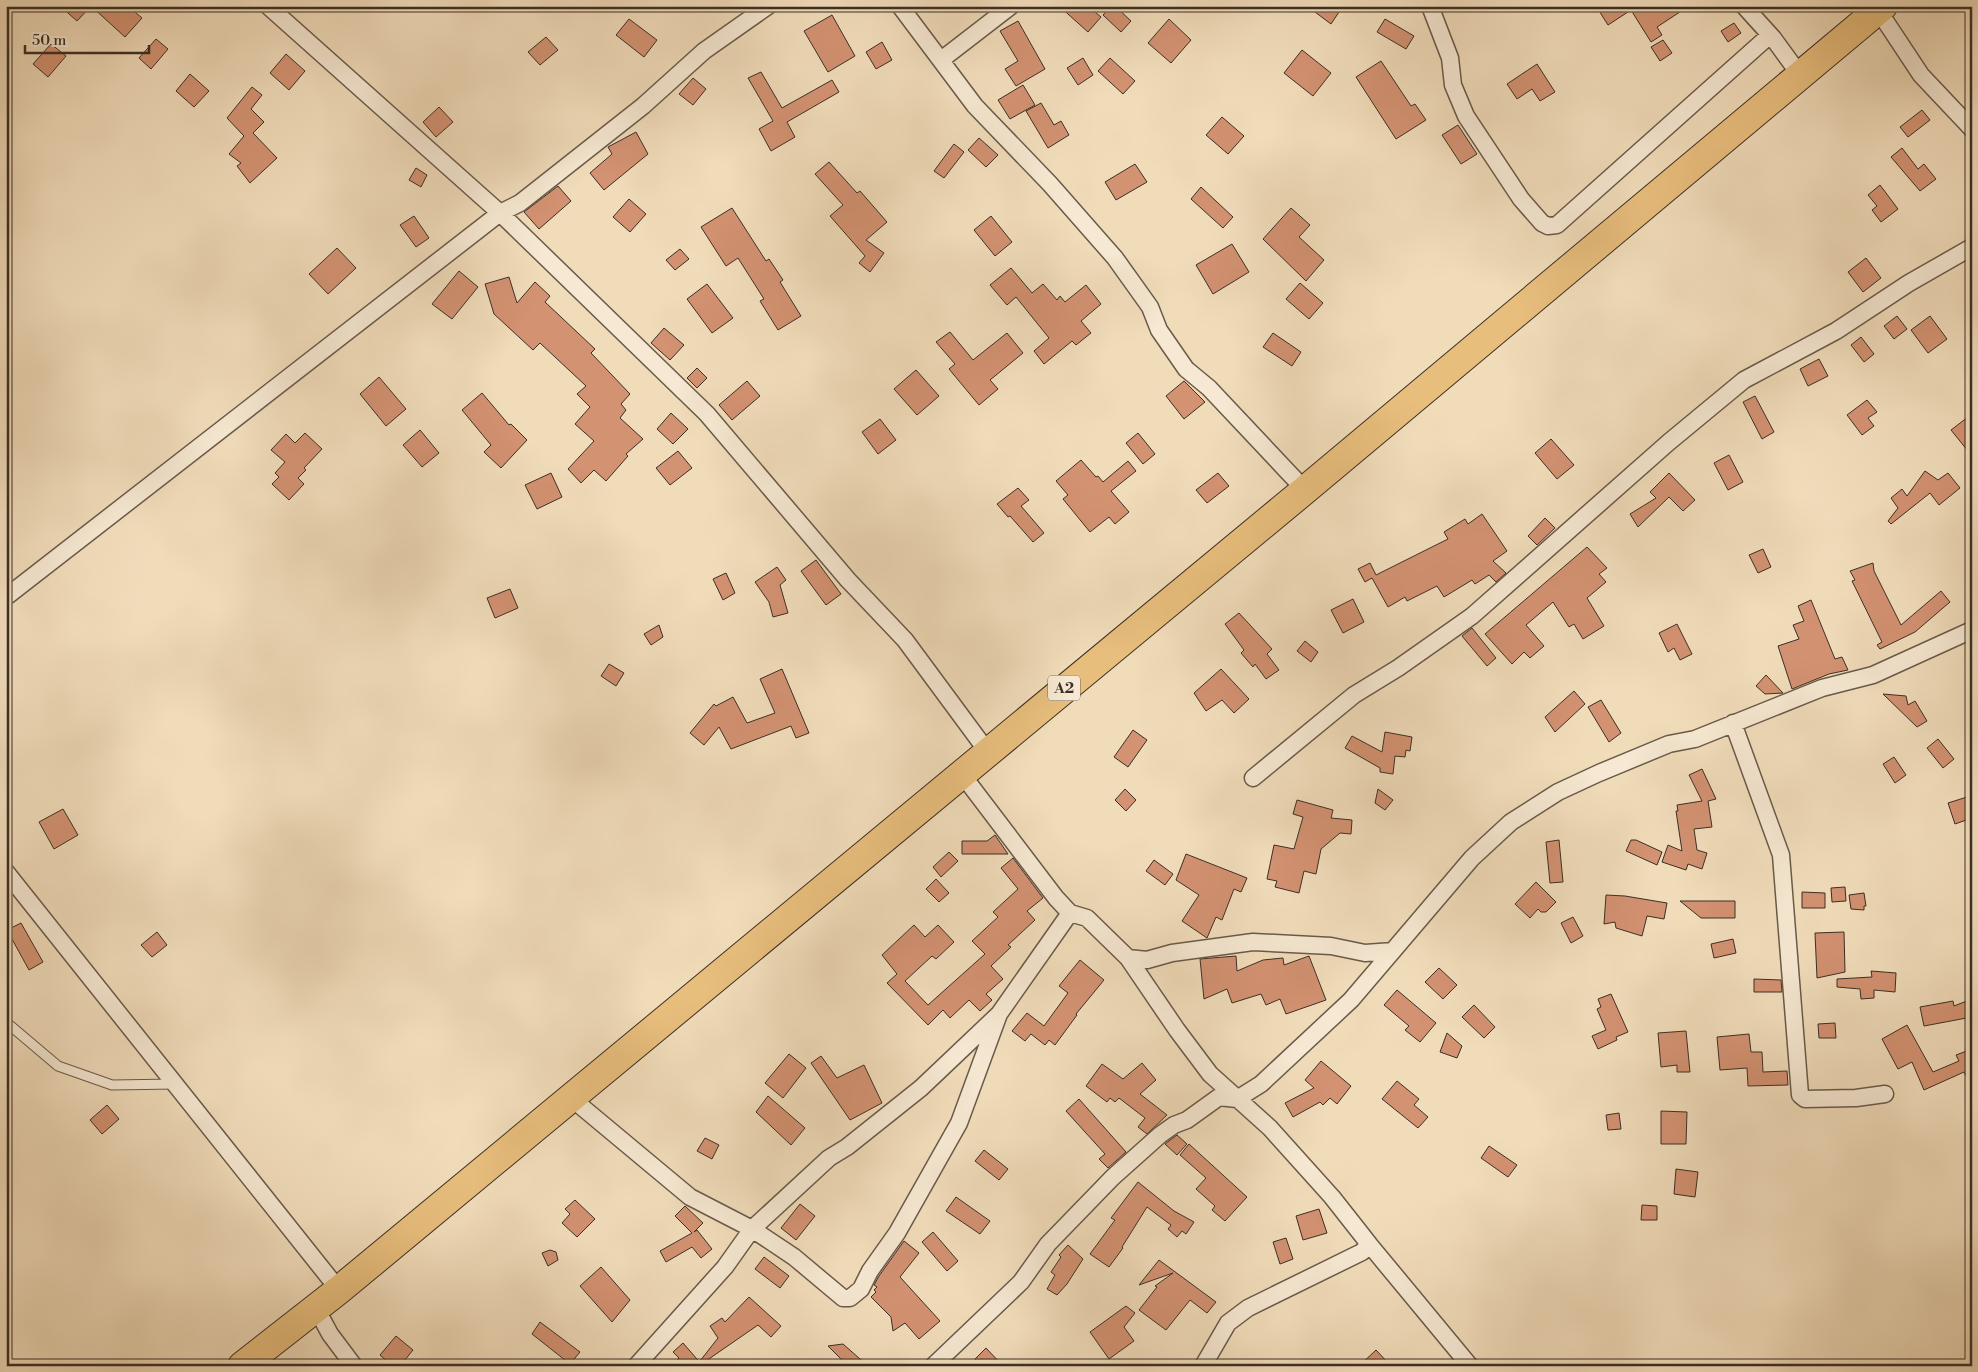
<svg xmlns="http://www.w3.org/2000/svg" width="1978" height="1372" font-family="'Libre Bodoni',serif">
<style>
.building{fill:#d39272;stroke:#3c2f25}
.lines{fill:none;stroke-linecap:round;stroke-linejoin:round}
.service-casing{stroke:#695a4a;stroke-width:11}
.minor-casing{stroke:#695a4a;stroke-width:19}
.trunk-casing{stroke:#3c2f25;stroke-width:30}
.service{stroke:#f6e8d2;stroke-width:9}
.minor{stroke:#f6e8d2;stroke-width:16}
.trunk{stroke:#e8be7d;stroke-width:28}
.labels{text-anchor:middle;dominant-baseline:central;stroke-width:4.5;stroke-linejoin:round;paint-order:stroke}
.shield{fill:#f6e8d2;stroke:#746659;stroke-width:1}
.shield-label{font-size:15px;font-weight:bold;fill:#3c2f25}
</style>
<rect width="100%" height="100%" fill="#f1dcba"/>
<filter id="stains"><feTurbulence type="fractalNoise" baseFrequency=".004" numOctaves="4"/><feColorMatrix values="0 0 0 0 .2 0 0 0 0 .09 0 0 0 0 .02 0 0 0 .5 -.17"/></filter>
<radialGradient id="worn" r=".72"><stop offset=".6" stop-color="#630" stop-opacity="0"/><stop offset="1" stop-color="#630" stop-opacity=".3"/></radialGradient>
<path class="building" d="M60 6H128L142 18 125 37 91 6 77 21Z
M1059 6H1088L1101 17 1088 32Z
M1111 6H1115L1131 21 1121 32 1103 15Z
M1307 6H1343L1331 24Z
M1596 6H1689L1657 27 1662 35 1651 42 1631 10 1608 25Z
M832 15 855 56 828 72 804 31Z
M629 19 657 40 644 57 616 35Z
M1169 19 1191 40 1171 63 1148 43Z
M1385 19 1414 36 1406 49 1377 32Z
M1018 21 1045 69 1016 86 1005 69 1018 61 1000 31Z
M1734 23 1741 33 1728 42 1721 31Z
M546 37 558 50 540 65 528 52Z
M156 39 168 49 151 69 139 58Z
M1663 40 1672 53 1660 61 1651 47Z
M882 42 892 60 876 69 866 52Z
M51 44 66 56 48 77 33 64Z
M1302 50 1331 73 1313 96 1284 73Z
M286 54 305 71 289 90 270 73Z
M1083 58 1093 75 1078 85 1067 68Z
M1110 58 1135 81 1123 94 1098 71Z
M1381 61 1411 106 1415 104 1426 120 1396 139 1356 77Z
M1537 64 1555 92 1540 101 1532 89 1517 99 1507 84Z
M761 72 782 108 832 80 839 92 787 122 795 137 771 151 759 129 773 121 748 78Z
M190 74 209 91 194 107 176 91Z
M693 78 706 89 693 105 679 94Z
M1023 85 1035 105 1010 119 998 100Z
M252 87 262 95 251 109 264 122 253 133 277 158 250 183 237 166 241 163 229 154 244 136 227 118Z
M1041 103 1054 125 1061 121 1069 135 1048 148 1026 111Z
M439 107 453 122 436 137 423 122Z
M1922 110 1930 120 1908 137 1900 127Z
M1222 117 1244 136 1228 154 1206 135Z
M1458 125 1477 154 1461 164 1442 135Z
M636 132 648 154 604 190 590 173 612 154 608 147Z
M979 138 998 155 986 167 968 150Z
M954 144 964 152 944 178 934 171Z
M1902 148 1918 169 1924 164 1936 179 1920 191 1891 157Z
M829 162 857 193 860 191 887 222 866 240 884 253 870 272 859 263 865 256 830 216 843 205 815 174Z
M1135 164 1147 182 1116 200 1105 182Z
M416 168 427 175 421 187 409 180Z
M1880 185 1898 209 1881 222 1872 210 1877 206 1868 195Z
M558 186 571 201 539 229 524 212Z
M1201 187 1233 217 1223 228 1191 199Z
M629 199 646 214 630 232 613 217Z
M732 208 766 261 769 259 783 280 780 282 801 316 778 330 760 301 764 299 738 258 726 266 701 227Z
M1291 208 1310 225 1299 237 1324 260 1306 281 1263 239Z
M414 216 429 238 416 247 400 225Z
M991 216 1012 242 995 256 974 230Z
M1232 244 1249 272 1213 294 1196 265Z
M337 248 356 268 328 294 309 274Z
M680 249 689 259 675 270 666 260Z
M1866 258 1881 278 1863 292 1848 272Z
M1011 268 1032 293 1043 284 1057 300 1060 296 1065 302 1086 285 1101 304 1081 321 1091 333 1076 345 1072 341 1044 364 1034 351 1049 338 1016 297 1007 305 990 285Z
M459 271 478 287 452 319 432 304Z
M509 277 517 303 535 282 550 296 545 302 595 349 591 353 630 394 621 404 626 410 620 418 643 439 626 454 628 456 606 481 594 470 581 483 568 469 594 441 575 424 590 407 577 394 586 386 540 343 533 350 494 314 485 284Z
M1300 283 1323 303 1309 319 1286 299Z
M707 284 733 318 712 333 687 299Z
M1897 316 1907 329 1894 339 1884 326Z
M1930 316 1947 339 1928 353 1911 330Z
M664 328 684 345 670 360 651 343Z
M950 332 973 360 1007 333 1023 353 990 380 998 389 979 405 949 369 955 364 936 342Z
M1273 333 1301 352 1292 366 1263 347Z
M1861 337 1874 354 1864 362 1851 345Z
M1819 359 1828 376 1808 386 1800 369Z
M697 368 707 378 697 388 687 378Z
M916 370 939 396 917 415 894 389Z
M379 377 406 409 386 426 360 394Z
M747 381 760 396 732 420 719 405Z
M1184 381 1205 402 1184 419 1166 396Z
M482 393 509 425 511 424 527 440 501 468 484 452 491 445 462 410Z
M1755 396 1774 432 1762 439 1743 402Z
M1867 400 1877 412 1868 418 1874 426 1862 435 1847 415Z
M671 413 688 429 673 444 657 429Z
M1972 414V456L1951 430Z
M880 419 896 440 878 454 862 432Z
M420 430 439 453 422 467 403 445Z
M305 433 322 449 304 468 306 470 298 478 304 484 289 500 272 484 279 477 275 473 285 462 271 450 286 434 295 443Z
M1138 433 1155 454 1143 464 1126 443Z
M1551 439 1574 465 1557 479 1535 453Z
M678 451 692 468 670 485 656 468Z
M1729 455 1743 482 1728 490 1714 463Z
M1081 460 1096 477 1098 476 1103 482 1128 461 1136 471 1111 491 1129 512 1115 524 1109 517 1090 532 1063 499 1068 495 1056 481Z
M1925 471 1938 480 1948 473 1960 488 1939 505 1930 493 1891 524 1888 521 1898 508 1891 498 1902 489 1907 496Z
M551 473 562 497 537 509 525 485Z
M1218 473 1229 486 1207 503 1196 490Z
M1669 473 1695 500 1683 511 1669 497 1638 527 1630 514 1656 498 1650 492Z
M1018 488 1029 500 1021 506 1044 533 1033 542 1010 516 1008 517 997 504Z
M1482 514 1507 551 1493 561 1506 573 1496 582 1489 575 1475 584 1472 580 1444 597 1437 586 1407 601 1405 597 1388 607 1372 578 1365 582 1358 569 1370 563 1376 575 1448 539 1444 532 1465 519 1468 524Z
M1545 518 1555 528 1537 545 1528 536Z
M1587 547 1607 568 1599 574 1606 582 1587 598 1604 626 1583 639 1574 624 1569 627 1553 602 1526 625 1544 646 1530 658 1524 652 1512 664 1485 634Z
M1763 549 1771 567 1758 573 1749 555Z
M816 560 841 594 826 605 801 571Z
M1873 563 1874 571 1901 625 1941 591 1950 602 1915 632 1880 649 1877 645 1882 642 1852 581 1855 580 1850 571Z
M777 567 786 580 780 585 788 613 773 617 769 602 755 582Z
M726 573 735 593 723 600 713 579Z
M510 589 518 608 495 618 487 598Z
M1353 599 1364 622 1343 633 1331 610Z
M1811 600 1835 659 1842 657 1848 670 1829 674 1792 689 1778 646 1799 639 1793 625 1804 621 1798 606Z
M1239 613 1272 649 1267 654 1279 670 1266 679 1255 664 1253 667 1241 653 1244 650 1225 624Z
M1677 624 1692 654 1680 660 1674 648 1668 652 1659 633Z
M659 625 663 637 651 645 644 634Z
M1472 628 1496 658 1487 666 1462 636Z
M1305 641 1318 652 1311 662 1297 651Z
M609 664 624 673 616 686 601 676Z
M782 669 809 733 796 738 791 726 731 749 719 727 704 745 690 733 714 704 716 706 733 697 747 723 775 713 760 679Z
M1221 669 1249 699 1234 713 1222 700 1206 711 1194 693Z
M1766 675 1783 693 1765 694 1756 686Z
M1574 691 1585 704 1555 732 1545 717Z
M1883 694 1906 696 1908 705 1915 701 1927 721 1917 727Z
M1601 700 1621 733 1609 742 1588 707Z
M1133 730 1147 740 1128 767 1114 757Z
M1385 732 1412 737 1410 751 1406 750 1405 757 1395 756 1393 774 1380 772V768L1345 748 1352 736 1382 752Z
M1938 739 1954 759 1943 768 1927 748Z
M1894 757 1906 775 1895 783 1883 764Z
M1702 769 1716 799 1708 801 1712 827 1694 829 1697 850 1707 853 1702 869 1688 864 1686 870 1662 862 1668 845 1682 851 1676 811H1678L1677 805 1702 801 1689 775Z
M1125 789 1136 800 1126 811 1115 800Z
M1378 789 1393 800 1385 810 1375 803Z
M1967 797 1972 818 1955 824 1948 803Z
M1297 800 1333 810 1331 818 1352 820 1351 834 1340 833 1321 849 1316 874 1304 871 1299 893 1275 887 1277 881 1267 879 1274 845 1294 849 1303 817 1293 814Z
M63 809 78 835 54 849 39 822Z
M995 835 1008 854H962V841H987Z
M1559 840 1563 882 1550 883 1546 842Z
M1631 840H1636L1662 852 1657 865 1626 851Z
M949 852 958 861 941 877 933 867Z
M1186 854 1247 878 1241 892 1234 889 1222 920 1216 917 1207 938 1182 921 1199 895 1176 880Z
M1013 858 1043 898 1027 911 1035 920 1008 945 1011 947 991 966 1003 979 986 994 992 1000 980 1011 969 1000 950 1018 943 1010 928 1025 887 983 897 974 882 955 914 925 925 937 938 925 954 942 936 959 932 956 905 981 928 1005 985 954 972 941 998 917 993 912 1018 889 1001 868Z
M1154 860 1173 874 1165 885 1146 871Z
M936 879 949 893 939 902 926 889Z
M1536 882 1556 902 1546 912H1541L1538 909 1530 918 1515 904Z
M1845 887 1846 901 1832 902 1831 888Z
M1802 892 1825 893V908H1802Z
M1864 893 1866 906H1864V910L1851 909 1849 895Z
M1606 895 1625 896 1667 903 1664 919 1647 916 1642 936 1616 928 1615 922 1604 924Z
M1680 901H1735V918H1701Z
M1573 917 1583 936 1571 943 1561 923Z
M21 923 43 962 29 970 7 930Z
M157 932 167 945 152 957 141 945Z
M1844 932 1845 972 1817 978 1815 933Z
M1733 939 1736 953 1714 958 1711 944Z
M1236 956 1237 971 1263 960 1283 958 1284 965 1309 956 1326 1000 1286 1014 1280 999 1266 1005 1261 994 1232 1003 1227 989 1204 999 1200 959Z
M1080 960 1104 980 1076 1014 1077 1015 1055 1045 1049 1040 1045 1045 1031 1034 1025 1041 1012 1031 1027 1013 1044 1026 1068 993 1059 986Z
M1439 968 1457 985 1443 999 1425 982Z
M1871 971 1896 973 1895 992 1874 990V998L1861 999 1860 989 1837 987V979L1872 977Z
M1754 979 1781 980 1782 992H1754Z
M1397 990 1436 1023 1420 1042 1405 1030 1409 1026 1384 1005Z
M1611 994 1628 1032 1616 1037 1617 1040 1598 1049 1592 1036 1606 1030 1597 1009 1601 1007 1598 999Z
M1972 999V1017L1924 1026 1920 1007 1953 1001 1954 1006Z
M1474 1005 1495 1027 1484 1038 1462 1017Z
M1835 1023 1836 1038H1819L1818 1024Z
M1907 1025 1933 1072 1959 1061 1956 1055 1972 1049V1088L1964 1072 1924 1090 1912 1062 1898 1069 1882 1039Z
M1686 1031 1690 1072H1677V1065L1661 1067 1658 1033Z
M1447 1033 1462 1046 1457 1058 1440 1052Z
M1749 1034 1751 1052H1762L1763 1072 1787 1071 1788 1085 1748 1086 1747 1068 1720 1070 1717 1037Z
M789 1054 806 1068 783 1098 765 1083Z
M821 1056 837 1078 864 1065 882 1103 850 1120 811 1063Z
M1321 1061 1351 1086 1337 1104 1330 1098 1323 1105 1320 1102 1293 1117 1285 1103 1314 1088 1305 1080Z
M1142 1063 1156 1080 1140 1094 1167 1115 1147 1134 1138 1127 1145 1118 1119 1098 1115 1102 1110 1098 1107 1102 1086 1086 1102 1064 1123 1079Z
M1397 1081 1419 1099 1414 1105 1428 1117 1418 1128 1382 1099Z
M768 1096 805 1128 791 1145 756 1112Z
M1079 1099 1126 1152 1108 1168 1099 1159 1105 1154 1066 1111Z
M107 1105 119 1119 102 1134 90 1120Z
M1661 1111 1687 1112 1686 1144H1661Z
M1619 1113 1621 1129 1608 1130 1606 1115Z
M1177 1135 1187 1144 1177 1155 1165 1144Z
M705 1138 719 1145 712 1159 697 1151Z
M1189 1144 1247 1197 1225 1221 1212 1210 1215 1206 1196 1189 1206 1178 1180 1155Z
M1489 1146 1517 1165 1508 1177 1481 1158Z
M984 1150 1008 1169 999 1180 975 1161Z
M1676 1169 1698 1172 1695 1197 1674 1194Z
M1138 1182 1174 1211 1194 1222 1186 1234 1182 1231 1177 1237 1168 1229 1171 1225 1147 1207 1122 1247 1123 1248 1109 1267 1090 1254 1115 1220 1111 1218Z
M956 1197 990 1221 980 1234 946 1211Z
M575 1200 595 1219 577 1237 562 1223 570 1214 565 1209Z
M800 1204 815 1216 796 1240 781 1228Z
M1642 1205 1657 1206V1220H1641Z
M685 1206 703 1223 694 1232 697 1230 712 1249 701 1258 692 1247 666 1262 660 1251 692 1233 675 1216Z
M1319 1209 1327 1233 1303 1240 1296 1216Z
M933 1232 958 1261 947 1271 922 1242Z
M1286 1238 1293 1259 1280 1264 1273 1242Z
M904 1241 919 1253 900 1277 940 1321 919 1339 905 1323 893 1331 891 1317 871 1297 876 1292 874 1290 877 1287 874 1285 879 1276Z
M1068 1245 1083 1259 1067 1284 1057 1295 1047 1289 1055 1275 1051 1272 1061 1257 1059 1255Z
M550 1250 556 1252 558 1260 548 1266 542 1253Z
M764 1257 789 1276 780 1288 755 1269Z
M1159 1260 1216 1302 1207 1313 1190 1300 1166 1330 1139 1310 1157 1287 1155 1286 1173 1273 1139 1285Z
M601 1267 630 1300 612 1322 580 1286Z
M749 1297 781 1326 771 1337 758 1325 703 1363 700 1361 718 1338 710 1326 722 1318 725 1322Z
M1126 1306 1135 1313 1124 1327 1134 1341 1109 1359 1090 1332Z
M540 1322 580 1352 570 1364 532 1334Z
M396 1336 413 1350 400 1366H392L380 1355Z
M683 1343 703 1366H671L679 1358 673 1352Z
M843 1344 868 1366H848L828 1346Z
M986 1348 1003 1366H981L975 1359Z
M1376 1350 1391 1366H1359Z"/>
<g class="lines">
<defs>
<path id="service" d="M6 1022 58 1066 112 1085 175 1084"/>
<path id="minor" d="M268 6 500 213 707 414 848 580 905 640 987 751
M900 6 975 106 1050 184 1115 258 1150 307 1159 330 1186 369 1209 388 1305 490
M1430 6 1450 58 1453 85 1466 116 1521 199 1542 223 1548 226 1557 225 1770 35
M1744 6 1773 38 1800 75
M1878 10 1921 75 1972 129
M941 60 1011 6
M6 597 500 213 520 203 643 106 704 51 768 6
M1733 723 1781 855 1800 1095 1805 1099 1856 1098 1885 1094
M961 773 1056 898 1070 913 1087 918 1128 958 1147 960 1172 953 1253 942 1331 946 1365 953 1393 951
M1253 778 1354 695 1398 668 1472 616 1669 442 1744 380 1836 331 1909 283 1972 247
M6 872 339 1290
M1128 958 1177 1030 1210 1074 1270 1128 1332 1197 1369 1244 1362 1252 1248 1308 1228 1323 1203 1366
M570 1097 690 1197 752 1229 794 1257 843 1298H850L861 1289 870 1271 897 1233 959 1123 999 1014
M1369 1244 1470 1366
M316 1308 330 1334 354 1366
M636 1366 725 1267 752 1229 829 1158 847 1147 921 1088 999 1014 1070 913
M933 1366 1021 1282 1048 1244 1113 1177 1160 1135 1174 1125 1187 1120 1219 1097 1237 1099 1261 1084 1351 1000 1472 858 1511 822 1558 792 1599 773 1669 744 1695 739 1822 688 1873 675 1972 630"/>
<path id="trunk" d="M242 1366 339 1290 1305 490 1883 6"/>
</defs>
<use href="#service" class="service-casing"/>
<use href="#minor" class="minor-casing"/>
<use href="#trunk" class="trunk-casing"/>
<use href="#service" class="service"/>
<use href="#minor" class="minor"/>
<use href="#trunk" class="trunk"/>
</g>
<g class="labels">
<rect class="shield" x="1048" y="675.5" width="32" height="25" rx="4"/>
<g class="shield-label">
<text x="1064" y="688">A2</text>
</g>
</g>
<rect width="1978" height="1372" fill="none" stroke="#f1dcba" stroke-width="25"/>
<rect x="8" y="8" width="1963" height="1357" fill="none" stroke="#3c2f25" stroke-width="2.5"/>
<rect x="12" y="12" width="1953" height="1347" fill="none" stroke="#3c2f25"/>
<path d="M25 45v8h124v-8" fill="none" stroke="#3c2f25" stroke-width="2.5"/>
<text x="32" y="45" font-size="15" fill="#3c2f25" stroke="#f6e8d2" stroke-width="4" paint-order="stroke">50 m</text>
<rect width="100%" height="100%" filter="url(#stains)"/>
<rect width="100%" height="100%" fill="url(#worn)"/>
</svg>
